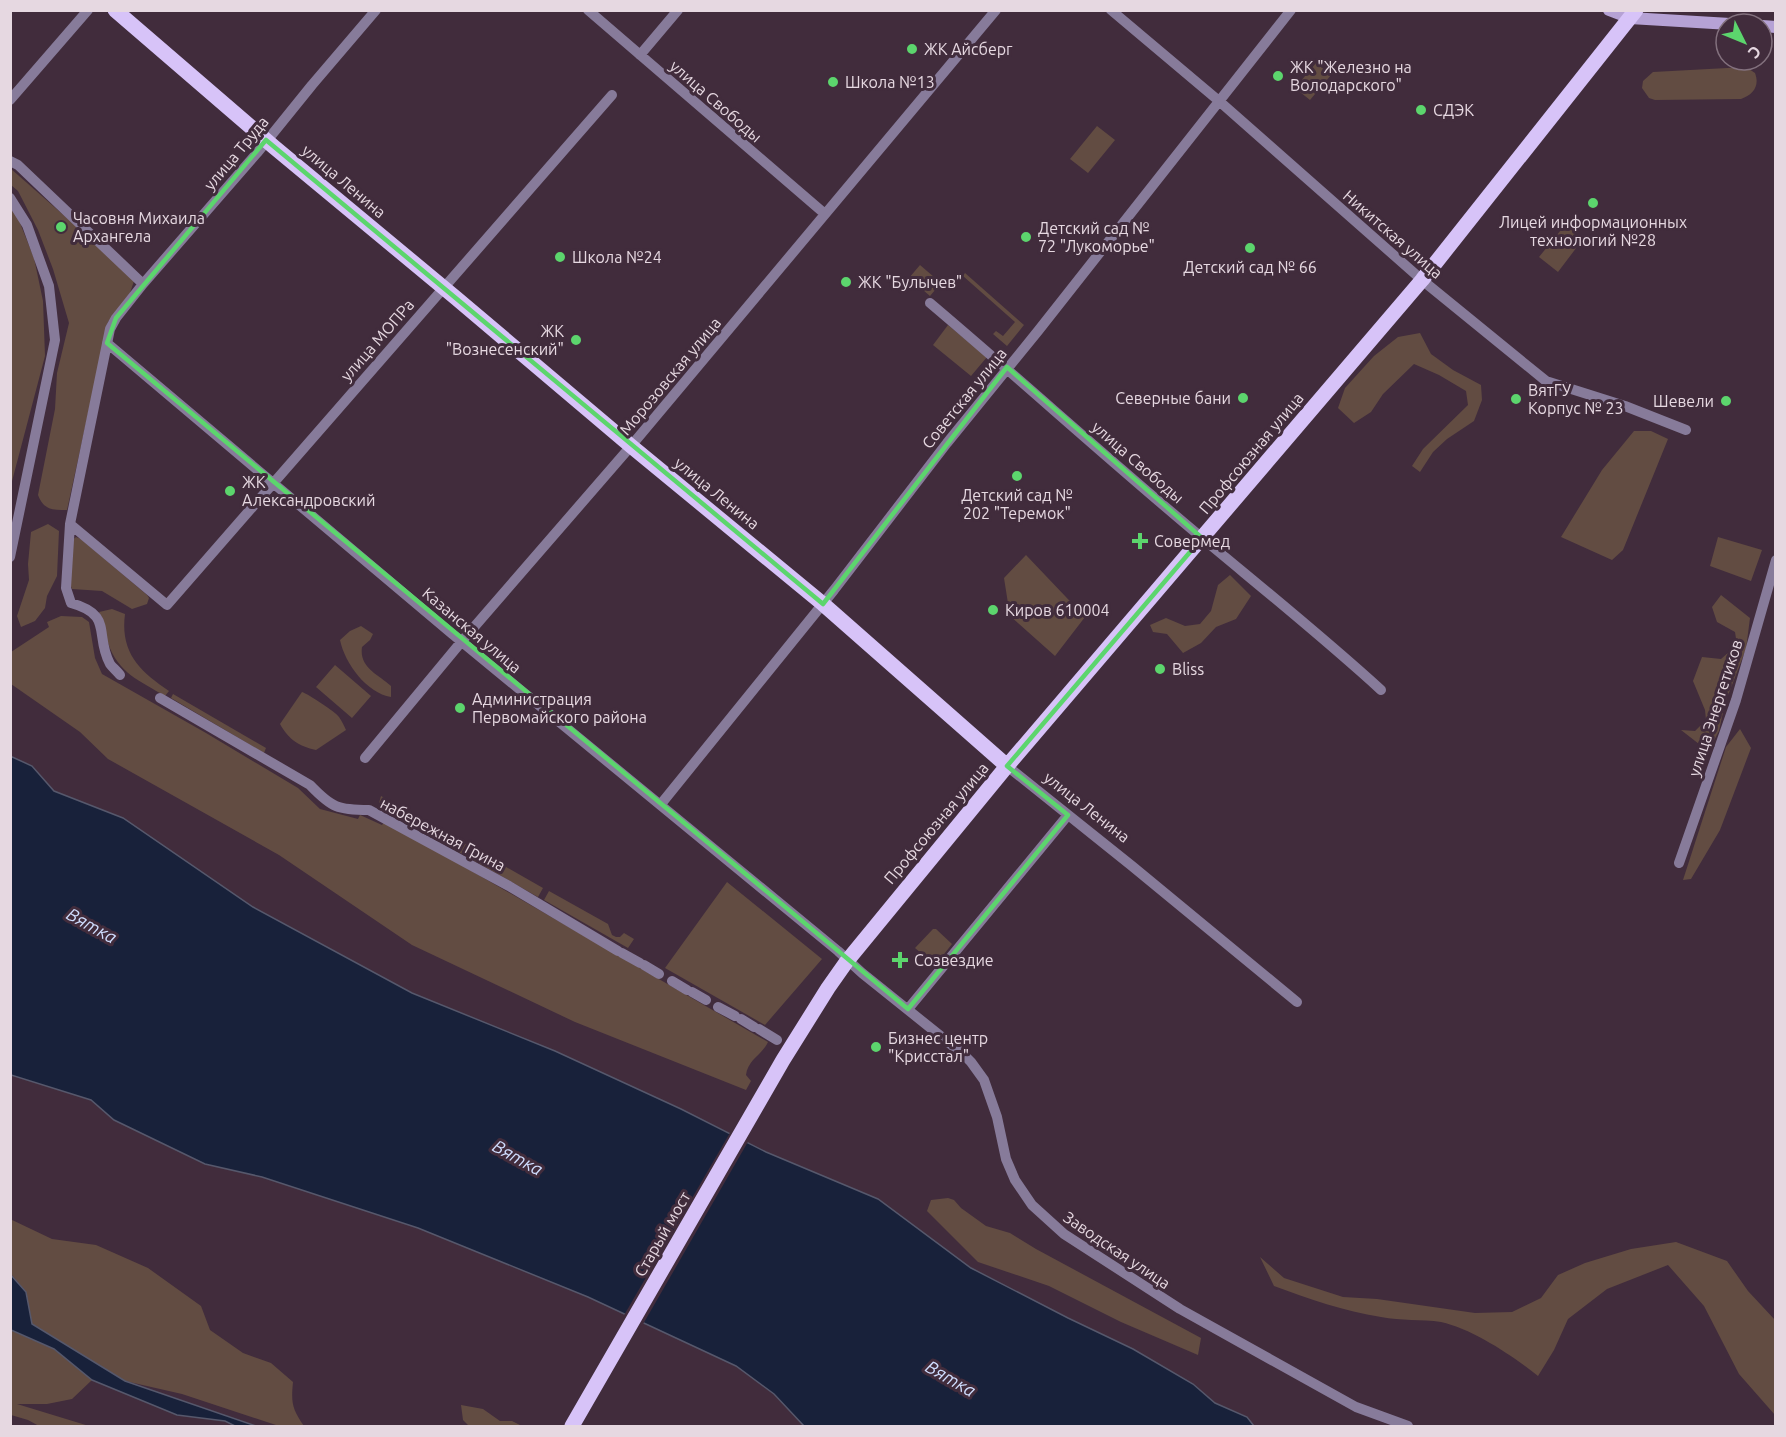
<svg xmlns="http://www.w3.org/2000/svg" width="1786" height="1437" font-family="Ubuntu,sans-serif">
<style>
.green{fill:#624c42}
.water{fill:#18213a;stroke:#56586c;stroke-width:1.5}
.pier{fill:#412c3c}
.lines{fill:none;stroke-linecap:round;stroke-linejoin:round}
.street{stroke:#877b9a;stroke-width:10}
.secondary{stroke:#b6a2d5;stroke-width:12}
.primary{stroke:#d7c3f8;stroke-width:15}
.marked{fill:none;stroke:#5cd56d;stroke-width:4.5;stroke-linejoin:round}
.poi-dot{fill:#5cd56d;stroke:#412c3c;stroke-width:2}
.labels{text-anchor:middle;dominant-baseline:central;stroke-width:6;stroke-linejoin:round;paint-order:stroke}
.poi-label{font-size:16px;fill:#e6d8e1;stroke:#412c3c;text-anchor:start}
.street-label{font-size:16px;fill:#e6d8e1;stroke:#412c3c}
.water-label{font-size:18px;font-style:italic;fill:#d0deff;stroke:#412c3c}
</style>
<rect width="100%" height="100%" fill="#412c3c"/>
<path class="green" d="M1316 63 1331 75 1310 100 1295 88Z
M1746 67 1755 73C1760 86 1753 95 1741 99L1655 100 1649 98 1642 88 1643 81 1653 72Z
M1097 126 1115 140 1088 173 1070 159Z
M10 168 135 278 128 299 108 322 67 510C52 510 44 510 38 495L55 409 57 373 69 323 53 269 38 230 18 191 11 185Z
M11 205 16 213 34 258 43 301 45 356 11 485Z
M1565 225 1583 239 1558 272 1539 257Z
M920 265 941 283 930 296 909 278Z
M965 273 1024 325 1007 346 993 334 996 331 1003 336 1015 322 963 276Z
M948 325 987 357 971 376 933 345Z
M1420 333 1431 354 1453 370 1481 385 1482 400 1474 421 1447 439 1433 452 1420 472 1412 466 1423 449 1468 405 1466 391 1439 375 1414 364 1383 394 1371 412 1354 423 1338 408 1345 388 1374 356 1398 337Z
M1634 431H1651L1668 439 1623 550 1612 560 1561 537 1602 470Z
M48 524 59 531 57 576 47 596 45 608 35 621 21 627 17 616 29 580 28 564 31 532Z
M76 537 81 539 147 595 149 598 147 604 132 609 102 591 72 589 69 582 71 541Z
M1718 537 1762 550 1751 581 1710 566Z
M1026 555 1085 617 1055 656 1010 616 1004 578Z
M1230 575 1251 596 1236 619 1216 627 1201 643 1183 653 1167 634 1153 632 1150 625 1166 618 1185 626 1200 624 1211 611 1218 585Z
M1721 595 1750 618 1746 649 1725 703 1719 731 1711 746 1699 744 1681 730 1695 731 1706 720 1705 710 1693 681 1702 657 1721 659 1737 645 1735 632 1717 622 1712 607Z
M112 609 125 614C120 652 139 671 169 691L165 696C140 681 118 673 108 643 104 633 105 621 99 612Z
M61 616 82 617 89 622 95 658 102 674 206 733 298 788 320 809 358 819 360 815 382 825 385 821 768 1042C762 1055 748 1059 746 1075L751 1081 746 1090 575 1022 412 945 279 855 108 759 80 732 11 684V652L49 627 47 622Z
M361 626 373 634 370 640 362 647C359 668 378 674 391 686V697C367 693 345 664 340 640L350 631Z
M335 665 371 696 352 718 316 687Z
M302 692C308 694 336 712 339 717 342 721 344 726 346 730L316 750C299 746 289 740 280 724Z
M173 694 266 748 264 753 171 698Z
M1740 729 1751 748 1720 830 1691 879 1683 880 1726 747Z
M381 796 452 836 447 845 382 807 379 803Z
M457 839 543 888 538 897 452 848Z
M727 882 822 959 765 1025 665 968Z
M549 891 608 924 612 935 616 937H620L624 933 634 939 628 948 544 900Z
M933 929H936L952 944 937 963H933L915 948Z
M948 1198 954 1200 961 1208 986 1226 1010 1233 1036 1249 1201 1338 1198 1355 1121 1322 1049 1286 978 1262 927 1211 931 1200Z
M10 1219 52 1239 96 1245 148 1268 201 1306 210 1330 243 1353 271 1363 293 1382C291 1403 292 1409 304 1426H279L182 1394 125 1381 32 1324 26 1292 11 1274Z
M1676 1242 1727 1261 1748 1291 1775 1320V1415L1739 1374 1704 1306 1668 1265 1607 1289 1568 1319 1554 1350 1538 1376C1513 1356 1473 1329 1441 1322 1422 1319 1401 1321 1381 1317 1344 1311 1309 1299 1274 1286L1260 1257 1284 1278 1343 1297 1377 1299 1475 1313 1512 1312 1541 1298 1558 1275 1585 1263 1631 1249Z
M11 1330 54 1349 92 1380 72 1399 47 1404H17L89 1426H39L28 1420 11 1415Z
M461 1405 483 1409 500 1421H512L522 1426H469L463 1420Z"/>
<path class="water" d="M10 756 32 766 54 791 123 818 253 907 412 993 555 1051 681 1109 766 1152 878 1199 971 1268 1068 1318 1133 1349 1193 1384 1215 1403 1247 1417 1254 1426H804L774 1394 736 1366 588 1297 418 1228 262 1177 205 1164 114 1120 91 1100 11 1075Z
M10 1274 26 1292 32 1324 125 1381 256 1426H235L225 1421 177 1415 92 1380 54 1349 11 1330Z"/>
<path class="pier" d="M731 1131 749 1140 642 1326 623 1317Z"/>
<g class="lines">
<path class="street" d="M588 10 825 214
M1111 10 1219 101 1422 280 1546 381 1625 406 1686 430
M640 55 678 10
M10 100 88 10
M10 161 18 165 143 284
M10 198 27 225 49 286 55 340 10 557
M930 303C1021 380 1110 461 1201 537 1262 588 1323 637 1381 690
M107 343 451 633 838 951 862 973 963 1054 971 1062 984 1080 997 1117 1006 1159 1015 1180 1032 1205 1064 1234 1180 1309 1356 1407 1408 1426
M70 524 167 605 612 95
M120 675C117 671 112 667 110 664 94 634 114 615 71 603L66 588 70 524 110 329 116 318 143 284 257 153 312 85 376 10
M160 698 310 785C332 808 338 810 369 810L509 886 618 951
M365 758 462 641 631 446 996 10
M1007 766 1132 866 1297 1002
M661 804 834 590 947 443 1038 331 1291 10
M1679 863 1736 700 1776 560
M622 953 640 963
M644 965 659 974
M672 981 687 990
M692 992 706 1000
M718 1007 735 1016
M908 1009 1068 815
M741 1019 754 1027
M759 1029 777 1040"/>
<path class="secondary" d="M1609 10 1630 18 1730 24
M1762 26 1776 27"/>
<path class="primary" d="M115 10 274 147 456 298 631 446 823 604 1007 766
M572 1426 783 1060 828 988 847 961 1007 766 1422 280 1636 10"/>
</g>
<path class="marked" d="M266 140 823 604 1007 367 1202 538 1007 766 1068 815 908 1009 107 343 116 318Z"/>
<g class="poi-dot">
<circle cx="912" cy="49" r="6"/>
<circle cx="1278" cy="76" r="6"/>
<circle cx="833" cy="82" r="6"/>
<circle cx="1421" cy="110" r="6"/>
<circle cx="1593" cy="203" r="6"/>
<circle cx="61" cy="227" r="6"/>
<circle cx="1026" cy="237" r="6"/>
<circle cx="1250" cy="248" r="6"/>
<circle cx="560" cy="257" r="6"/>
<circle cx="846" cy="282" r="6"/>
<circle cx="576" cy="340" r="6"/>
<circle cx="1243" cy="398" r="6"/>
<circle cx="1516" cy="399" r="6"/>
<circle cx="1726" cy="401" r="6"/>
<circle cx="1017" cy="476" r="6"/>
<circle cx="230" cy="491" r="6"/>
<path d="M1137 532h6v6h6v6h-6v6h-6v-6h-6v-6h6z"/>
<circle cx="993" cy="610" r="6"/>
<circle cx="1160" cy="669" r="6"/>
<circle cx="460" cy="708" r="6"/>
<path d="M897 951h6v6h6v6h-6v6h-6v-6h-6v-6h6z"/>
<circle cx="876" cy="1047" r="6"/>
</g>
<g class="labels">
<g class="poi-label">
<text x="924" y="49">ЖК Айсберг</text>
<text x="1290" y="67">ЖК "Железно на<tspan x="1290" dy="18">Володарского"</tspan></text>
<text x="845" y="82">Школа №13</text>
<text x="1433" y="110">СДЭК</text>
<text x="73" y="218">Часовня Михаила<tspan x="73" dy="18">Архангела</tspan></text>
<text x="1593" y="222" text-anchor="middle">Лицей информационных<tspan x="1593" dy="18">технологий №28</tspan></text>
<text x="1038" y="228">Детский сад №<tspan x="1038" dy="18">72 "Лукоморье"</tspan></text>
<text x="572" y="257">Школа №24</text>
<text x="1250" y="267" text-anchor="middle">Детский сад № 66</text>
<text x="858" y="282">ЖК "Булычев"</text>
<text x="564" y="331" text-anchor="end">ЖК<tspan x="564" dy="18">"Вознесенский"</tspan></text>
<text x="1528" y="390">ВятГУ<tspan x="1528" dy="18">Корпус № 23</tspan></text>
<text x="1231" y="398" text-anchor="end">Северные бани</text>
<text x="1714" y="401" text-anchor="end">Шевели</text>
<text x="242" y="482">ЖК<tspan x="242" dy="18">Александровский</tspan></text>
<text x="1017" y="495" text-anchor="middle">Детский сад №<tspan x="1017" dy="18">202 "Теремок"</tspan></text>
<text x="1154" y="541">Совермед</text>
<text x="1005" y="610">Киров 610004</text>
<text x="1172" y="669">Bliss</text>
<text x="472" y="699">Администрация<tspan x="472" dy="18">Первомайского района</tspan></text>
<text x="914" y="960">Созвездие</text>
<text x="888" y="1038">Бизнес центр<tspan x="888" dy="18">"Крисстал"</tspan></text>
</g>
<g class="street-label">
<text transform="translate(716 101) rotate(41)">улица Свободы</text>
<text transform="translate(236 153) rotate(-50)">улица Труда</text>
<text transform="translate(344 181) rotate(40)">улица Ленина</text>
<text transform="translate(1393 234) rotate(41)">Никитская улица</text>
<text transform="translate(377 340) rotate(-49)">улица МОПРа</text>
<text transform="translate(670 376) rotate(-50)">Морозовская улица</text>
<text transform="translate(964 398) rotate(-51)">Советская улица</text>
<text transform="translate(1251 453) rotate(-50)">Профсоюзная улица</text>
<text transform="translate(1138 462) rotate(41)">улица Свободы</text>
<text transform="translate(717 493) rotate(39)">улица Ленина</text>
<text transform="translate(472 630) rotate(40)">Казанская улица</text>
<text transform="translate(1715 708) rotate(-72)">улица Энергетиков</text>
<text transform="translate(1087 807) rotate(38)">улица Ленина</text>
<text transform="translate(936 823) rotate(-50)">Профсоюзная улица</text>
<text transform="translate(443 834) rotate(28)">набережная Грина</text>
<text transform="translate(662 1234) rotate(-60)">Старый мост</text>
<text transform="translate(1117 1250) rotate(34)">Заводская улица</text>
</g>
<g class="water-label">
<text transform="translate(92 925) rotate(29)">Вятка</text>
<text transform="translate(518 1157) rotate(29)">Вятка</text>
<text transform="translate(951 1378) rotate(30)">Вятка</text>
</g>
</g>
<rect width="1786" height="1437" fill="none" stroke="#e6d8e1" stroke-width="24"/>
<g transform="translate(1744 42) rotate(133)"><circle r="28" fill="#412c3c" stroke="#83717e" stroke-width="1.5"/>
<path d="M0-4.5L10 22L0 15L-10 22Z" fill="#5cd56d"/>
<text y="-9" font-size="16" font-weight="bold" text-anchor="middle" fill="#e6d8e1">С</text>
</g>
</svg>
